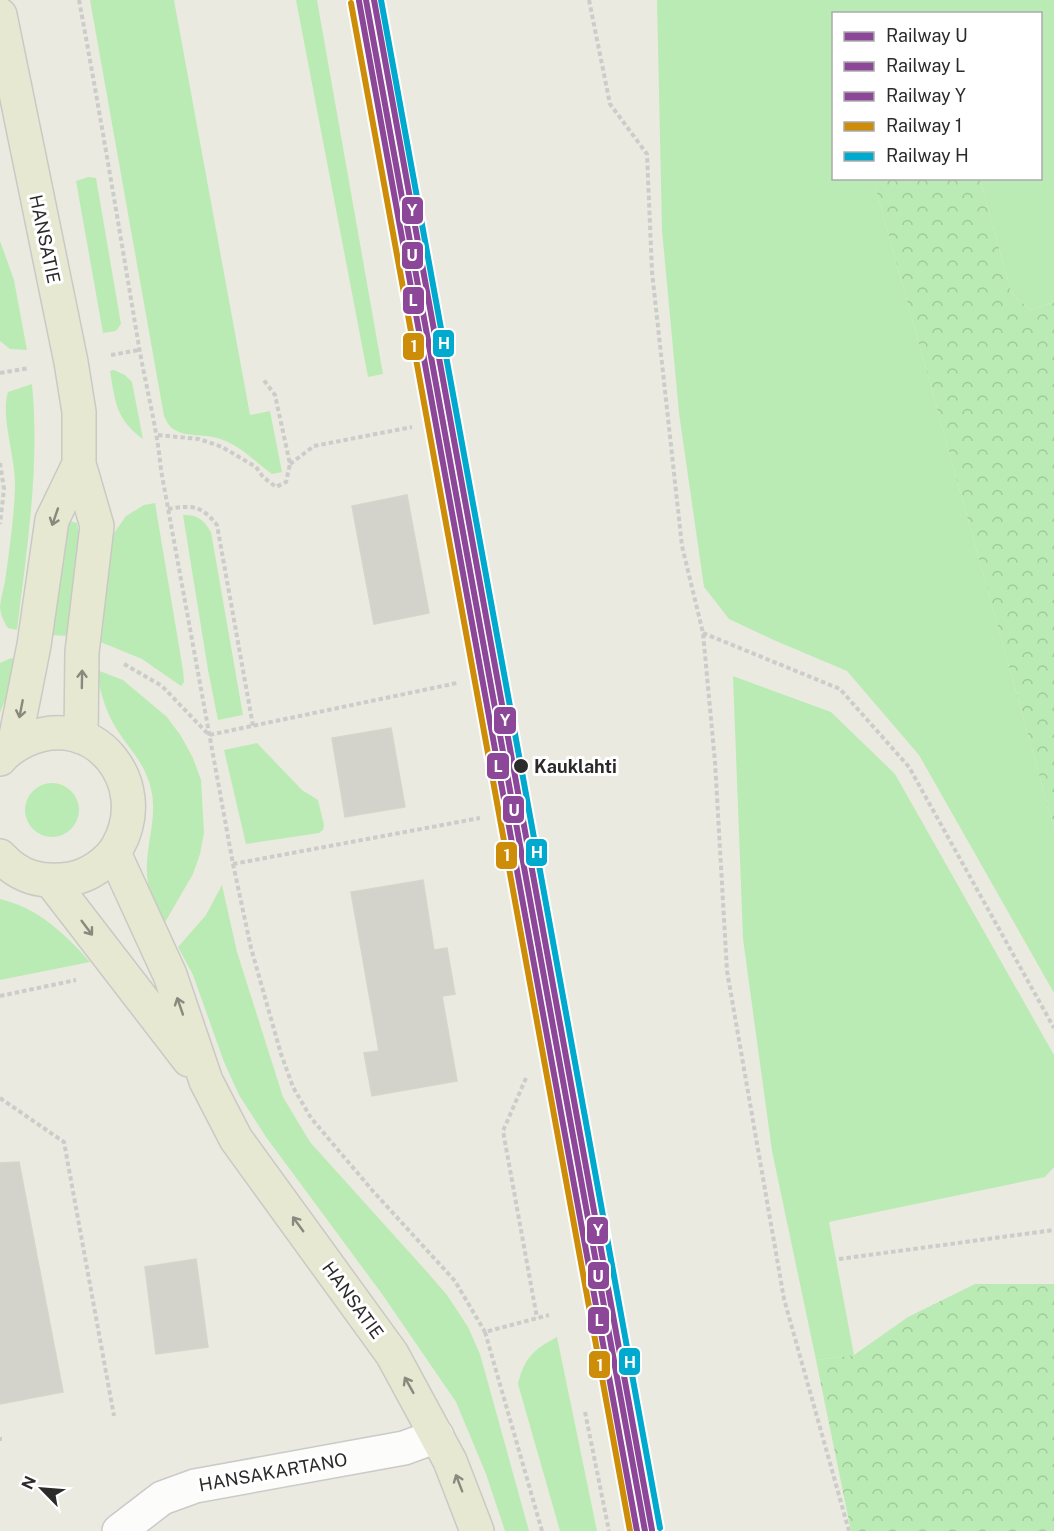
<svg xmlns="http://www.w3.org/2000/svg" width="1054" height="1531" font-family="'Public Sans',sans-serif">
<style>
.green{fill:#bbebb5}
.forest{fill:url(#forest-crowns)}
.building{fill:#d3d3cb;stroke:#d5d5cc;stroke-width:1.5}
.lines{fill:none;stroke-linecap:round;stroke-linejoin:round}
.minor-casing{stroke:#cbcac9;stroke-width:36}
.major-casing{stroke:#c9c9c5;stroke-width:36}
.path{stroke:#cccccb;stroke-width:4;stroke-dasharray:4.5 3;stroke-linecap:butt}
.minor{stroke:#fcfcfa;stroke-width:33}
.major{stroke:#e7e8d2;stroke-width:33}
.rail-1-casing{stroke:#fff;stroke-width:10}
.rail-2-casing{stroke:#fff;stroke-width:10}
.rail-3-casing{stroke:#fff;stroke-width:10}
.rail-4-casing{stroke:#fff;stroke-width:10}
.rail-5-casing{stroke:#fff;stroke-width:10}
.rail-1{stroke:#8c4799;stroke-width:6}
.rail-2{stroke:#8c4799;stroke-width:6}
.rail-3{stroke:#8c4799;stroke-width:6}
.rail-4{stroke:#ce8d09;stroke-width:6}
.rail-5{stroke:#00a9ce;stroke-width:6}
.oneway{stroke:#898a7e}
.stop-dot{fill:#2b2b2b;stroke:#fff;stroke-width:2}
.labels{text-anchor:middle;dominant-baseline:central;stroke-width:6;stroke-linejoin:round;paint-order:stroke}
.street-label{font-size:18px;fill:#2b2b2b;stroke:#fff}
.stop-label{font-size:18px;font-weight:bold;fill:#2b2b2b;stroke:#fff;text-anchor:start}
.line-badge{stroke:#fff;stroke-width:2}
.badge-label{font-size:16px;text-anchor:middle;font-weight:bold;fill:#fff}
</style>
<defs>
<pattern id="forest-crowns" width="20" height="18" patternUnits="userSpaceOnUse" patternTransform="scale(1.5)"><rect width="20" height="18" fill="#bbebb5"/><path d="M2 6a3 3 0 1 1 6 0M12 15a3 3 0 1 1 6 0" fill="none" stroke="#a1ca9c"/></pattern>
</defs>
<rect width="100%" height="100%" fill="#ebeae0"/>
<path class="green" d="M90 0H174L250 415 270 411 282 472 272 474C254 461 239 444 217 438 204 434 186 437 175 430 169 427 167 422 164 416Z
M296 0H317L383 374 368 377Z
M657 0H1054V302L1030 310 1011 292 980 179 1040 178V14H834V178L873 179 1054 828V993L919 755 847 671 776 641 729 619 704 587 679 413 662 230Z
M88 177 96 178 121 324 116 331 103 333 76 181Z
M0 241 14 280 27 350 10 349 0 341Z
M114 370 125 375 132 382 143 439C116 420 115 401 110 371Z
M32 384C40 467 27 548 17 630L8 628C4 622 0 614 0 606 1 596 5 585 6 574 10 546 14 516 15 487 16 458 0 417 8 392Z
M155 503 183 670 184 682 181 686 142 659 98 641 112 536 126 516 144 505Z
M183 515C198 515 203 519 211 532L243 715 218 720 208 670Z
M70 521 77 523 79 534 68 636 50 635 65 526Z
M11 658 14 659 6 697 0 713V663Z
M97 670 123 680 167 717 181 736 193 758 201 780 204 833 200 854 193 874 164 924C154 904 145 885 147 863 148 840 156 817 152 794 146 761 128 750 113 723 104 706 99 688 97 670Z
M733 676 831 712 895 774 1054 1055V1167L1045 1177 829 1222 854 1355 816 1360 772 1151 743 939Z
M257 743 302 790 318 800 324 825 323 830 319 833 246 844 224 750Z
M25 810a27 27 0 1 1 54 0a27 27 0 1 1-54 0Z
M222 885 237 952 283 1097 310 1142 428 1273 447 1295 468 1327 480 1354 529 1531H505L486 1474 456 1402 382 1294 266 1137 239 1095 224 1062 193 975 178 947 206 915Z
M0 899C39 908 65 934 90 962L0 980Z
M557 1337 597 1531H560L518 1384C524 1358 534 1349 557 1337Z"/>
<path class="forest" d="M873 179H980L1011 292 1030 310 1054 302V828Z
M975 1284H1054V1531H851L816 1360 854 1355 908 1317Z"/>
<path class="building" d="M407 495 429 613 374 624 352 506Z
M391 728 405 807 345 817 332 738Z
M423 880 434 950 447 948 455 994 442 996 457 1081 372 1096 364 1053 379 1051 351 892Z
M19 1162 63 1392 0 1404V1163Z
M196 1259 208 1347 156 1354 145 1267Z"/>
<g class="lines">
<defs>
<path id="minor" d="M119 1531 162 1498 195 1486 404 1448 437 1436"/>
<path id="major" d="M0 15 71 362 79 412V464L97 526 82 652 81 737
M14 746 34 645 52 520 79 464
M0 759C7 750 16 745 26 740 94 709 153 783 118 846 109 862 89 876 70 879 42 883 20 878 0 856
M114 853 170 975 206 1081 236 1139 392 1354 450 1461 477 1531
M51 881 189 1060"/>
</defs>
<use href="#minor" class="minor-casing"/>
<use href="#major" class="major-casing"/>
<path class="path" d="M79 0C100 113 119 227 138 341 145 384 157 426 161 470L233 864 251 948 281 1054 293 1087 311 1118 372 1190 455 1281 485 1332
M589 0 610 104 647 154 652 272 682 546 703 633 715 762 727 971 784 1299 849 1531
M111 355 139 350
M0 373 29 368
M158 435 199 439 222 447 256 467 263 477 276 487 286 482 290 464 275 395 263 379
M0 463 4 489 0 524
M290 464 314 446 412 427
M168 509C192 505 201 505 217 525L253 726
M703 633 840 689 909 767 1054 1028
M124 664 162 686 209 735 457 683
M233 864 480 818
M0 996 76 980
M526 1078 503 1131 537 1318
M0 1098 64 1142 114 1416
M839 1259 1054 1230
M585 1412 609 1531
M0 1439H2
M542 1531 485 1332 549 1315"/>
<use href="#minor" class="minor"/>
<use href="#major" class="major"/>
<defs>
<path id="rail-1" d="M366 0 645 1531"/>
<path id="rail-2" d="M359 1 637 1531"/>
<path id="rail-3" d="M374 0 652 1530"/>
<path id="rail-4" d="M351 3 630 1531"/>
<path id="rail-5" d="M381 0 660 1528"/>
</defs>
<use href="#rail-1" class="rail-1-casing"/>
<use href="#rail-2" class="rail-2-casing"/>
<use href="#rail-3" class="rail-3-casing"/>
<use href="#rail-4" class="rail-4-casing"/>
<use href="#rail-5" class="rail-5-casing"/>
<use href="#rail-1" class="rail-1"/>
<use href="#rail-2" class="rail-2"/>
<use href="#rail-3" class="rail-3"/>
<use href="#rail-4" class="rail-4"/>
<use href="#rail-5" class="rail-5"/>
</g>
<defs><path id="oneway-shaft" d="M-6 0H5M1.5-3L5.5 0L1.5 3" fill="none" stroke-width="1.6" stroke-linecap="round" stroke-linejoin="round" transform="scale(1.5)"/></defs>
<g class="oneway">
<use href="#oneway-shaft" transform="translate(55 517) rotate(109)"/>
<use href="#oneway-shaft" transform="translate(82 679) rotate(-89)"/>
<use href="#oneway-shaft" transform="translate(21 709) rotate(101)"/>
<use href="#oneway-shaft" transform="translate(87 928) rotate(53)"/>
<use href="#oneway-shaft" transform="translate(180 1006) rotate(-109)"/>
<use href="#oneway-shaft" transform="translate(298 1224) rotate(-126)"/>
<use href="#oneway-shaft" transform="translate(409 1385) rotate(-119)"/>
<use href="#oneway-shaft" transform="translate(459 1483) rotate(-111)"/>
</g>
<circle class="stop-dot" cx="521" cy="766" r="8"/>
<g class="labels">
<g class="street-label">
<text transform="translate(45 239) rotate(78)">HANSATIE</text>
<text transform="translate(353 1300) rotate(54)">HANSATIE</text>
<text transform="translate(273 1472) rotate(-10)">HANSAKARTANO</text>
</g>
<g class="stop-label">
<text x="534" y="766">Kauklahti</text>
</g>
</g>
<g class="line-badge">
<rect x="401" y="196" width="23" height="29" rx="6" fill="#8c4799"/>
<rect x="401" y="241" width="23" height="29" rx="6" fill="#8c4799"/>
<rect x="402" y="286" width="23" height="29" rx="6" fill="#8c4799"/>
<rect x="432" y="329" width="23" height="29" rx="6" fill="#00a9ce"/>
<rect x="402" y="332" width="23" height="29" rx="6" fill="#ce8d09"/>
<rect x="493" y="706" width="24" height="29" rx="6" fill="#8c4799"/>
<rect x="486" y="752" width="24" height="28" rx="6" fill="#8c4799"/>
<rect x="502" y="795" width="23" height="29" rx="6" fill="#8c4799"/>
<rect x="525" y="838" width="23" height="29" rx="6" fill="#00a9ce"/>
<rect x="495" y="841" width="23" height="29" rx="6" fill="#ce8d09"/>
<rect x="586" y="1216" width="23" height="29" rx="6" fill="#8c4799"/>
<rect x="587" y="1261" width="23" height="29" rx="6" fill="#8c4799"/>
<rect x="587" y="1306" width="23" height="29" rx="6" fill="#8c4799"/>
<rect x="618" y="1347" width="23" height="29" rx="6" fill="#00a9ce"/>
<rect x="588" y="1350" width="23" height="29" rx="6" fill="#ce8d09"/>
</g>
<g class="badge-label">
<text x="412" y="216">Y</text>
<text x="412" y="261">U</text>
<text x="413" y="306">L</text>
<text x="444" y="349">H</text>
<text x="414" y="352">1</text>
<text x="505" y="726">Y</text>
<text x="498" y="772">L</text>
<text x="514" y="816">U</text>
<text x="537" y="858">H</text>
<text x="507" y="861">1</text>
<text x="598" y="1236">Y</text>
<text x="598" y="1282">U</text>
<text x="599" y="1326">L</text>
<text x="630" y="1368">H</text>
<text x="600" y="1371">1</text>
</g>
<rect x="832" y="12" width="210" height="168" fill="#ffffff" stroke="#aaaaaa" stroke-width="1.5"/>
<rect x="844" y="32" width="30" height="9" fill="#8c4799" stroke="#aaaaaa" stroke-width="1.5"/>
<text x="886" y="42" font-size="18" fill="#2b2b2b">Railway U</text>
<rect x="844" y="62" width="30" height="9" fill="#8c4799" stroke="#aaaaaa" stroke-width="1.5"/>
<text x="886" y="72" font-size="18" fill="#2b2b2b">Railway L</text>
<rect x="844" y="92" width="30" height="9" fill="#8c4799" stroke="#aaaaaa" stroke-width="1.5"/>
<text x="886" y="102" font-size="18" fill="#2b2b2b">Railway Y</text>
<rect x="844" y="122" width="30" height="9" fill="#ce8d09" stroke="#aaaaaa" stroke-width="1.5"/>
<text x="886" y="132" font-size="18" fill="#2b2b2b">Railway 1</text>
<rect x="844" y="152" width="30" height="9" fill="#00a9ce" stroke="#aaaaaa" stroke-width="1.5"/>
<text x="886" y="162" font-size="18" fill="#2b2b2b">Railway H</text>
<g transform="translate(42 1489) rotate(295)" stroke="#ffffff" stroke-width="4.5" paint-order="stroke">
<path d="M0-4.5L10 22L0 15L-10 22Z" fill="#2b2b2b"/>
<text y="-9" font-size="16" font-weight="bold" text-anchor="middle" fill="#2b2b2b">N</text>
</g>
</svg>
